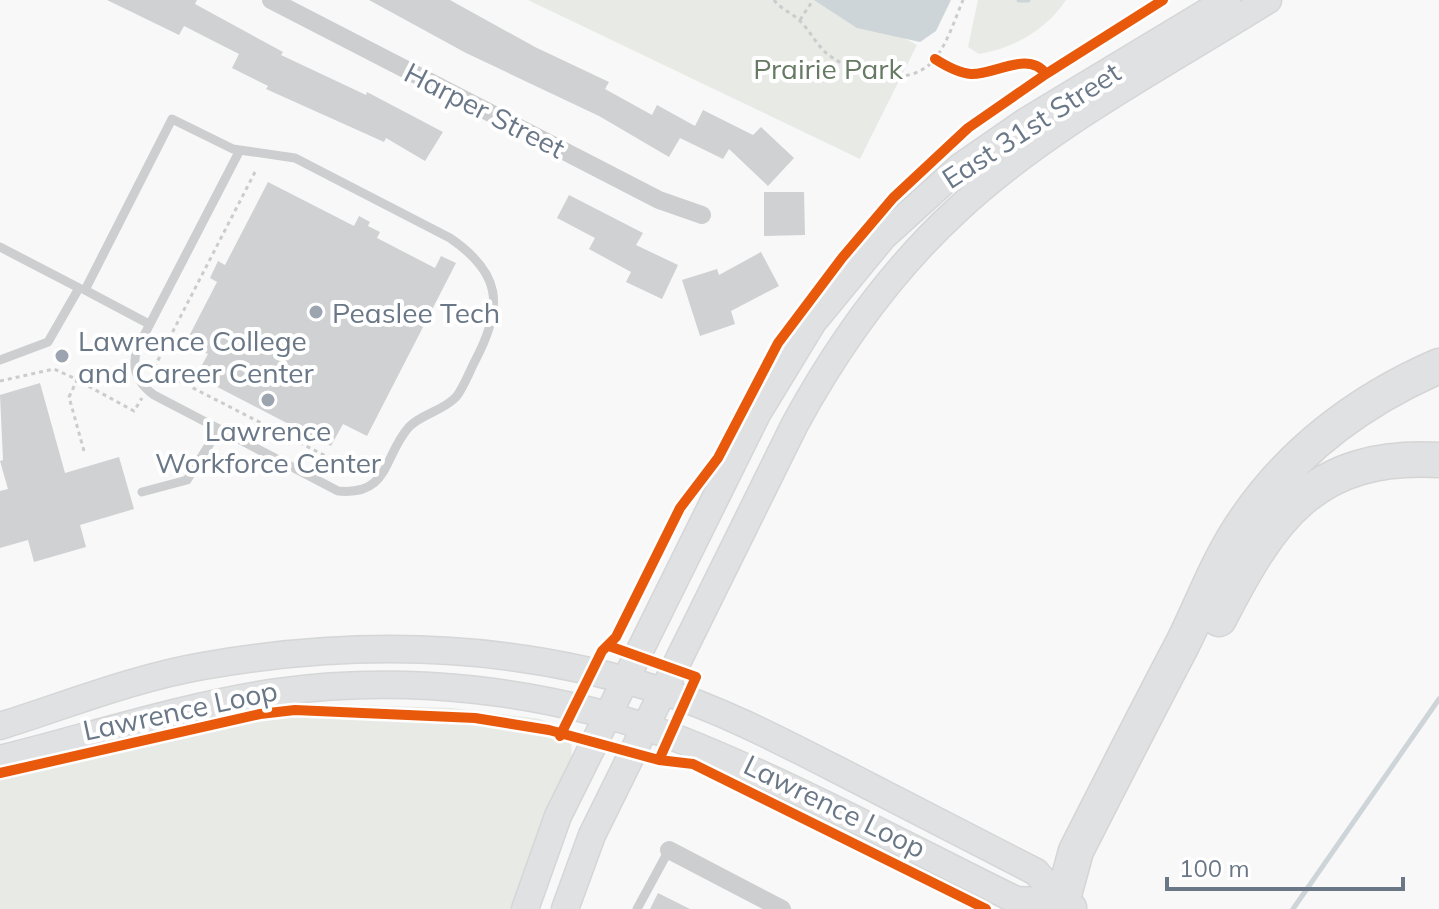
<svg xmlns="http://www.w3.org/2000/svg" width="1439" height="909" font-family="Mulish,sans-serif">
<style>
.green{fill:#e7eae5}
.water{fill:#ced5d8}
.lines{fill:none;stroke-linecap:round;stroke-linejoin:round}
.stream{stroke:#ced5d8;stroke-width:5}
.building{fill:#cfd1d2}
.secondary-casing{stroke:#d5d6d7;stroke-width:29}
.motorway-casing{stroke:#d5d5d6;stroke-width:37}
.path{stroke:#cbcccd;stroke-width:3;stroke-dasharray:4 4;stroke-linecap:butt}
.service{stroke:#cdcecf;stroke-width:9}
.minor{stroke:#cdcecf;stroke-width:18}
.secondary{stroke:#e0e1e2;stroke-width:26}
.motorway{stroke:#e0e1e2;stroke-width:34}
.cycleway-casing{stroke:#fff;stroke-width:15}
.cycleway{stroke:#e8590c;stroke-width:10}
.poi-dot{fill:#9ba4af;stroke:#fff;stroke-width:3}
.labels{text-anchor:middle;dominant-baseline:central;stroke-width:8;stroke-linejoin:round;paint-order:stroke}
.park-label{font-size:28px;fill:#667a64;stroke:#fff}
.street-label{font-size:28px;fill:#697787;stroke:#fff}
.poi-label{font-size:28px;fill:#697787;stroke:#fff;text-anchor:start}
</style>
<rect width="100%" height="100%" fill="#f8f8f8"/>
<path class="green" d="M528 0H907L891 31 917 45 860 159Z
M978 0H1066C1047 29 1013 49 979 54L968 47Z
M291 703 452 708 540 719 562 729 571 742 572 759 533 848 513 909H0V765L189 720Z"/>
<path class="water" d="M814 0H951L936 31 920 42 857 28Z"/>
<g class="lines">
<path class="stream" d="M1019 0H1028
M1293 909 1439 699"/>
</g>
<path class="building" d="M107 0H197L195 4 283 52 281 55 366 95 367 92 443 132 425 161 386 138 384 142 266 89 268 86 232 68 239 54 184 26 179 35Z
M369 0H450L535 47 609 82 605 89 652 115 657 105 695 126 703 110 753 135 761 127 794 158 768 186 729 149 723 159 680 138 669 157 599 116 466 53Z
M268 182 354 226 359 216 370 222 368 226 380 232 377 238 435 268 441 256 456 263 367 436 343 424 331 446 196 376 208 354 186 342 217 282 210 278 218 261 225 265Z
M764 192H804L805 235 764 236Z
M569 195 643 233 636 245 678 265 662 299 626 282 631 272 589 249 595 238 557 218Z
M761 252 779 286 731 311 735 324 700 336 682 280 717 269 719 275Z
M40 383 65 473 119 457 134 509 80 525 86 547 34 562 28 540 0 548V491L8 489 0 461 3 460 0 395Z
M658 893 690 909H650Z"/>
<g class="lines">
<defs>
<path id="secondary" d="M0 726C67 705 134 678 203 666 357 639 511 642 662 691 721 710 777 739 832 767 900 802 968 837 1036 872L1062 902 1073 907
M0 759C92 736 183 706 277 692 407 674 549 690 671 736 789 782 902 844 1016 900L1062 902
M525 909 558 816 757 414 813 322 883 237 960 167 1025 122 1227 0
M565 909 592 835 795 424C838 345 889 273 956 211 1047 126 1163 66 1268 0"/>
<path id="motorway" d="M1219 619C1271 518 1313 453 1439 460
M1062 902 1076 851C1111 782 1146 713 1182 645 1201 607 1216 566 1239 530 1287 455 1358 401 1439 366"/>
</defs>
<use href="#secondary" class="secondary-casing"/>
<use href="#motorway" class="motorway-casing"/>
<path class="path" d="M774 0C781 9 790 12 798 19 808 28 815 42 825 52 851 74 907 90 933 61 947 45 955 19 963 0
M800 20 813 0
M255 172 154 368 349 468
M0 381 54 369 76 379
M84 451 69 397 77 380 134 411 142 398"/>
<path class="service" d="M0 247 79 288 48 342 0 360
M83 289 149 324
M85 290 172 119 233 149 295 158 450 238C501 273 504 305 476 359 470 370 464 387 456 397 443 411 421 414 409 427 383 456 390 496 338 491L154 395C137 383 131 369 137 349L240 150
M142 492 187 480 219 429
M637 909 669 850"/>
<path class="minor" d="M271 0 659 200 702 215
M669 850 782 909"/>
<use href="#secondary" class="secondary"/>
<use href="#motorway" class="motorway"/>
<defs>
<path id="cycleway" d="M935 59C946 66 958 73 971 74 995 75 1028 50 1046 74
M609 646 696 677 659 760
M560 736 602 651 616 637 680 508 718 458 778 343 842 258 893 198 968 128 1046 74 1163 0
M0 773 260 714 295 710 475 718 549 730 659 760 693 764 986 909"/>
</defs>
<use href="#cycleway" class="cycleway-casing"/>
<use href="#cycleway" class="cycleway"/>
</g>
<g class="poi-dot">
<circle cx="316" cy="312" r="8"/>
<circle cx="62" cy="356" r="8"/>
<circle cx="268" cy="400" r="8"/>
</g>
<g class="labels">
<g class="park-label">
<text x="828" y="68">Prairie Park</text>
</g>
<g class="street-label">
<text transform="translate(485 110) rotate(27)">Harper Street</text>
<text transform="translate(1031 125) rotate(-33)">East 31st Street</text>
<text transform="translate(180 710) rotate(-12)">Lawrence Loop</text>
<text transform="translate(835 806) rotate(26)">Lawrence Loop</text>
</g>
<g class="poi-label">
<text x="332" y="312">Peaslee Tech</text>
<text x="78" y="340">Lawrence College<tspan x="78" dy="32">and Career Center</tspan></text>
<text x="268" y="430" text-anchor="middle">Lawrence<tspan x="268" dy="32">Workforce Center</tspan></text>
</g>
</g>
<path d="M1167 877v12h236v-12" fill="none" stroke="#697787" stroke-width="4"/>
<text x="1179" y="877" font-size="24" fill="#697787" stroke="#ffffff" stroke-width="6" paint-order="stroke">100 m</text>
</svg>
